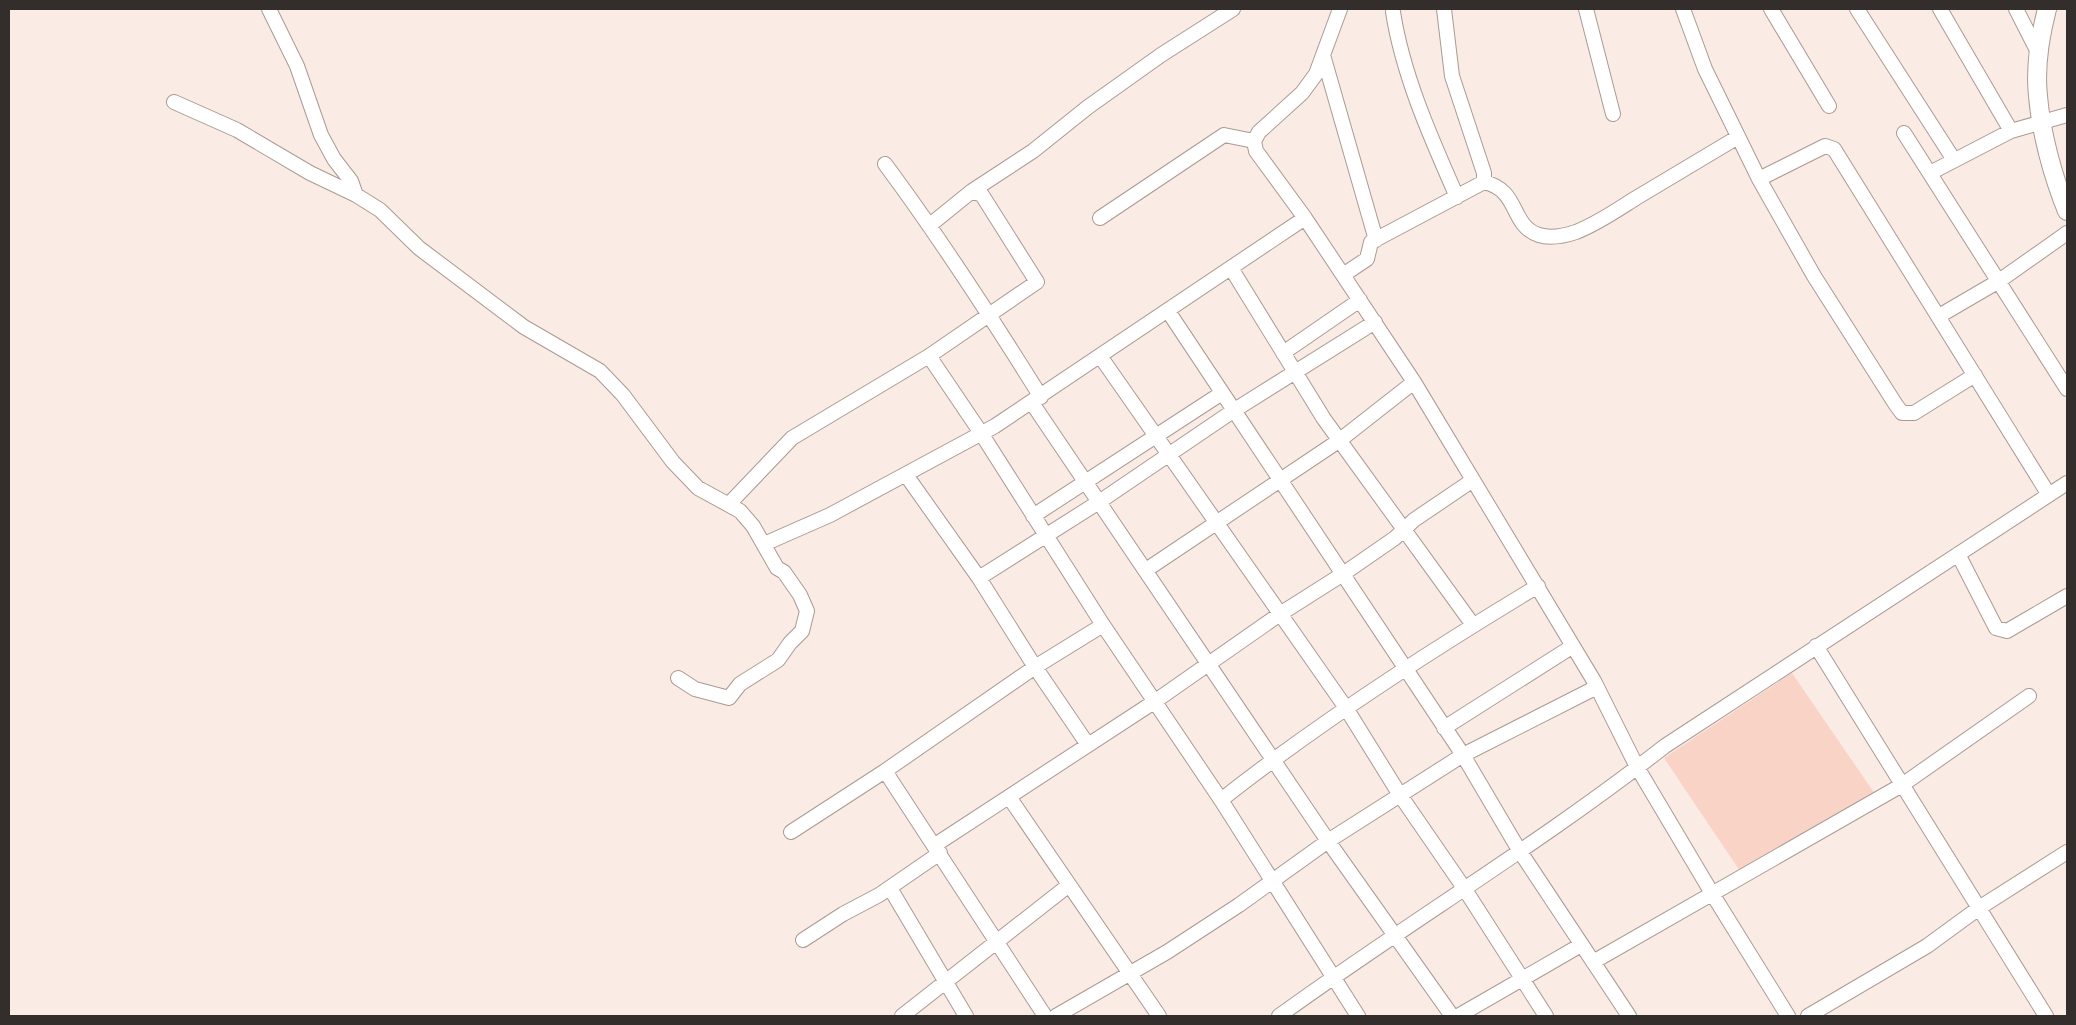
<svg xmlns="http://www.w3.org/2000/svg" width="2076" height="1025" font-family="'DM Sans',sans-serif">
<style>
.green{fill:#f9d3c5}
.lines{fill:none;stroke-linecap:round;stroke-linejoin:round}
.minor-casing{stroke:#a99a94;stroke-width:16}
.major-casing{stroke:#a99a94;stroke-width:20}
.minor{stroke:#fff;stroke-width:14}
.major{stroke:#fff;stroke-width:18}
</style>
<rect width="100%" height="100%" fill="#fbebe5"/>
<path class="green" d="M1792 673 1877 797 1746 880 1664 758Z"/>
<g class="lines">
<defs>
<path id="minor" d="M269 9 297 66 321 135 334 159 351 181 356 195
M1340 9 1316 74 1302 93 1259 132 1254 141 1256 151 1305 218 1414 382 1594 681 1637 767 1713 895 1788 1016
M1444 9 1452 76 1484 173V182
M1586 9 1613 114
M1683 9 1705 69 1759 179 1814 276 1896 405 1902 413H1914L1975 375
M1771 9 1829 106
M1857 9 1954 160
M1940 9 2011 131
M2016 9 2039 54
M1393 12C1403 76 1431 138 1457 197
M1323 55 1376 240
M174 102 237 130 310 173 356 195 380 210 419 248 524 327 600 371 623 395 673 462 698 488 740 511 753 526 777 568 784 572 800 595 807 611 802 631 790 643 778 660 740 684 729 698 695 689 678 678
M1904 133 2067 389
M885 164C941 239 991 317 1041 397
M1930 173 2011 131 2067 115
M1759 179 1825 146 1834 149 2049 495
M972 191 1033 151 1088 107 1161 55 1233 9
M1100 218 1224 135 1254 141
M1231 268 1324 419 1473 625
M1343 275 1367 259 1371 242 1484 182C1520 190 1510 226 1539 235 1551 239 1564 236 1576 232 1597 224 1617 210 1636 198 1670 178 1704 157 1738 137
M1168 311 1463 755 1519 850 1629 1016
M1939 316 1999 281 2067 233
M1283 353 1360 300
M929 356 981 433 1103 625 1221 800 1358 1016
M1100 356 1346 708 1400 795 1464 888 1546 1016
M1032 403 1328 841 1452 1016
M906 475 979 578 1035 667 1088 745
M729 504 792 438 929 356 1037 282 982 195 972 191 930 225
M1033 516 1222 393
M764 544 830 515 995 426 1305 218
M1958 554 1996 628 2007 631 2067 596
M1146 570 1340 440 1414 382
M979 578 1099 502 1233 411 1375 322
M1816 646 2046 1016
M1444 728 1573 646
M885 771 1045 1016
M1009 797 1159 1016
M1221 800C1321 721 1428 652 1538 586
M791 832 885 771 1035 667 1103 625
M935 845 1154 702 1280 614 1343 574 1395 538 1414 520 1473 480
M890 888 966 1016
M803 940 843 914 879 895 940 853
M1593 962 1902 785 2029 696
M902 1016 1069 885
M1056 1016 1167 952 1239 905 1328 841 1463 755 1597 687
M1279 1016C1406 924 1541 843 1665 746L2067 483
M1458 1016 1581 945
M1808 1016 1927 946 1979 908 2067 852"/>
<path id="major" d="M2047 9C2040 36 2035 68 2038 96 2041 133 2053 177 2067 211"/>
</defs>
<use href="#minor" class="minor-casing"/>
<use href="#major" class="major-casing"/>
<use href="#minor" class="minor"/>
<use href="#major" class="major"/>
</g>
<rect width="2076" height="1025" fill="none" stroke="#332d2b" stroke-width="20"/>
</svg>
